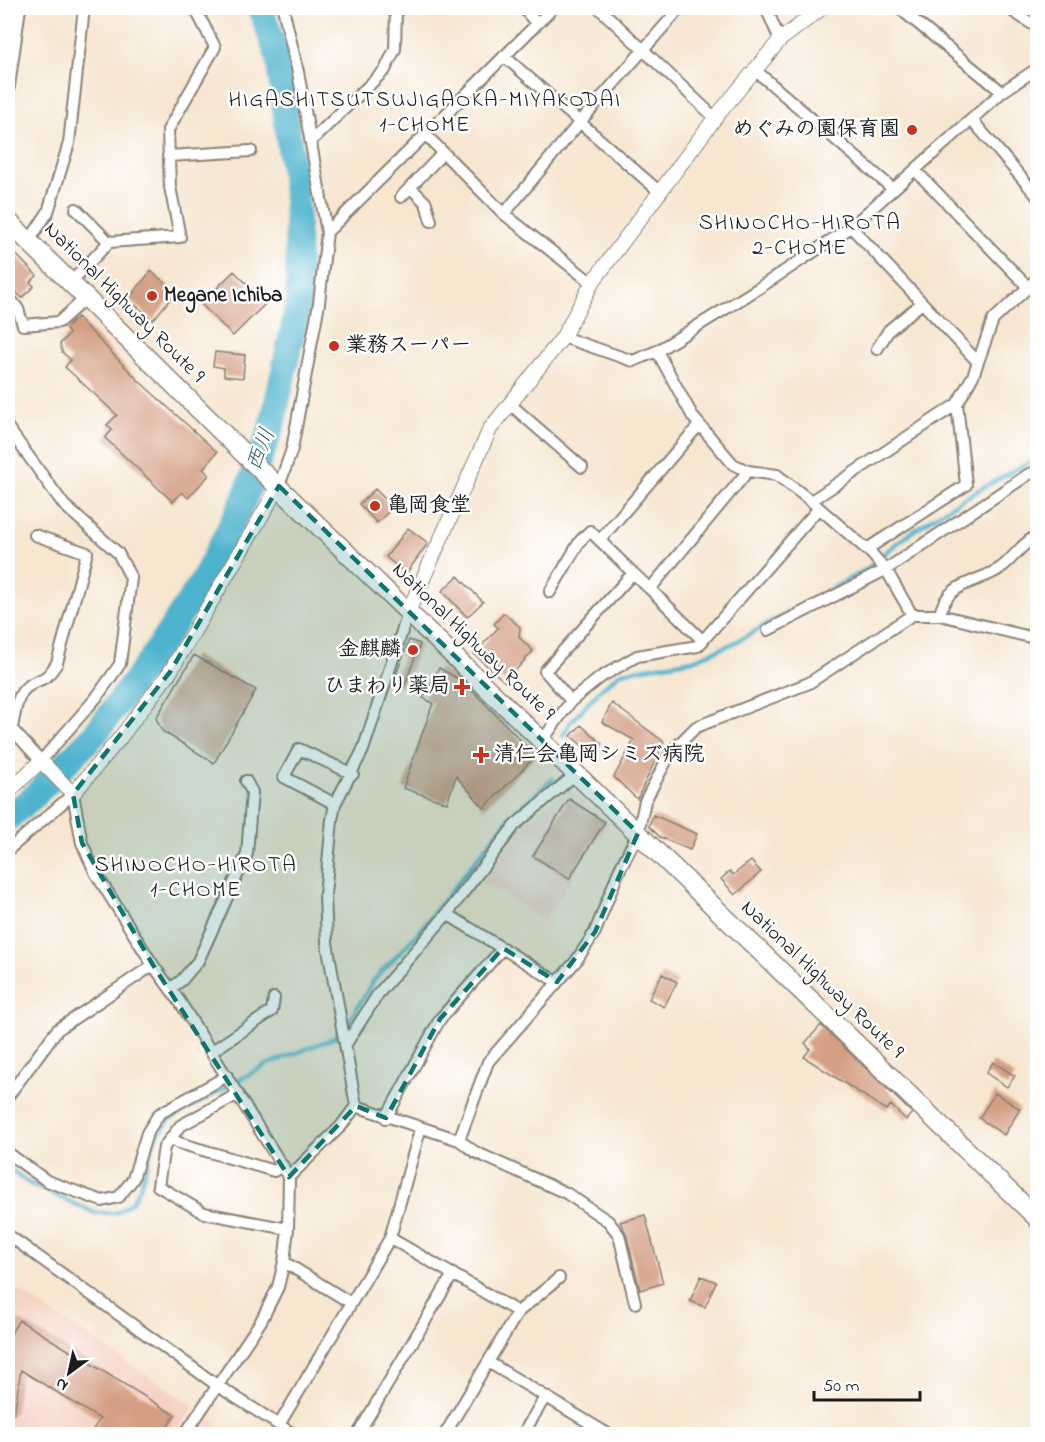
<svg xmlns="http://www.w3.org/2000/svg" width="1045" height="1442" font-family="'Indie Flower','Klee One',sans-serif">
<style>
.built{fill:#f6d2c4}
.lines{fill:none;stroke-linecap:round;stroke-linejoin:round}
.stream{stroke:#4eb3cd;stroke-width:4.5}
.river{stroke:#4eb3cd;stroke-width:26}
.building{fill:#d49e83}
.minor-casing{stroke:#8a8176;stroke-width:14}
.tertiary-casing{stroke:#8a8176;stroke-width:16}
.trunk-casing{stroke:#8a8176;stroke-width:21}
.minor{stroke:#fff;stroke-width:10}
.tertiary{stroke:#fff;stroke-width:14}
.trunk{stroke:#fff;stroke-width:18}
.marked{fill:#0f766e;fill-opacity:0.2;stroke:#0f766e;stroke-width:4.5;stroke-dasharray:12 8;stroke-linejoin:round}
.poi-dot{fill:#c8321e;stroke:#fff;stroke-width:2}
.labels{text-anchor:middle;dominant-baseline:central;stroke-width:5;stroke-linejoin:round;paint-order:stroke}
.poi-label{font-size:21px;font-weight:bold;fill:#1c1c1c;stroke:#fff;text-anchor:start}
.street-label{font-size:21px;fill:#1c1c1c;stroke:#fff}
.neighbourhood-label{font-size:22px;letter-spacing:1.5px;fill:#1c1c1c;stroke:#fff}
.water-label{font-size:22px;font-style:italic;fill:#32606c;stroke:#fff}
</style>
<rect width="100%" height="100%" fill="#fff"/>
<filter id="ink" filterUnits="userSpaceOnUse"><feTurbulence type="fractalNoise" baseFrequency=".0167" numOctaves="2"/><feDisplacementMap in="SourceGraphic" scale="12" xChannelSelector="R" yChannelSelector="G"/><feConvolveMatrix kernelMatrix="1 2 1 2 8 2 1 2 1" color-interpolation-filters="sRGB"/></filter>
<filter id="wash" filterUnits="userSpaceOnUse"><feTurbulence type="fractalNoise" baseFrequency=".008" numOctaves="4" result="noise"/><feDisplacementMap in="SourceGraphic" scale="24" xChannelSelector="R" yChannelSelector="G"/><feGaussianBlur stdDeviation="1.35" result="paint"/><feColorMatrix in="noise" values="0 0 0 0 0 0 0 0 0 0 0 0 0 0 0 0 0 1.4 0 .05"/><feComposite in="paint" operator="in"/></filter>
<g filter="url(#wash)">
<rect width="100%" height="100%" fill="#f7e6d0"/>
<path class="built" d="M569 788 609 823 544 921 482 881 525 823Z
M8 1273 16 1289 194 1406 175 1434H8Z
M209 1418 233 1434H197Z"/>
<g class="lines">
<path class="stream" d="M563 736 569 724 602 688 622 672 693 660 732 644 867 569C915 523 979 489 1038 458
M8 1168 30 1184 95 1213H116L132 1202 140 1187 154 1141 170 1119 266 1065 334 1038 350 1020 373 981 420 931 510 817 553 779"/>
<path class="river" d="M8 818 32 798 95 734 151 659 202 582 243 502 272 426 299 300 296 195 278 56 260 8"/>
</g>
<g id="blocks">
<path class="building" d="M8 246 37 276 30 282 34 286 22 298 8 284Z
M151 271 176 292 153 320 128 299Z
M234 271 266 303 233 336 201 304Z
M77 317 139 381 217 452 203 469 209 475 188 498 182 492 173 502 105 438 112 430 107 425 117 415 65 367 71 360 62 352 60 344 69 334 66 329Z
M215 352 245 355 243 378 224 376V368L213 366Z
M375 489 393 507 377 523 359 504Z
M408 528 428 543 406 574 386 557Z
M458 576 483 602 467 617 442 591Z
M504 613 520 627 519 637 533 651 505 682 474 654 498 628 494 624Z
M409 640 420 644 404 687 393 683Z
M194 655 256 690 214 763 162 731 156 718Z
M439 668 464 682 536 756 484 808 456 776 447 803 403 788 433 703 423 698Z
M612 703 664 742 637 799 614 777 634 740 602 722Z
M581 725 602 744 592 754 571 736Z
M569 799 605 822 569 879 533 856Z
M653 815 697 834 690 850 660 837 649 826Z
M751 861 761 872 735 895 721 879 730 871 733 875Z
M662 974 677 982 664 1007 649 999Z
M821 1025 912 1113 906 1120 891 1105 886 1110 804 1057 810 1049 805 1043Z
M993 1062 1015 1076 1007 1087 986 1073Z
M995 1093 1020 1109 1004 1135 979 1118Z
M645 1215 663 1283 640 1290 626 1233 620 1222Z
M701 1276 716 1282 705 1307 690 1301Z
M19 1320 175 1415 163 1434H90L100 1419 21 1370 14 1414 8 1413V1338Z"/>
</g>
</g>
<g filter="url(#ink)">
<use href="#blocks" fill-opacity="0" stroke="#8a8176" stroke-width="1.5"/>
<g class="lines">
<defs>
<path id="minor" d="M523 8 537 24
M599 8 715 118
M766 8 780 40
M899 8 1002 92
M1008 8 1038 28
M504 56 661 193
M755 70 893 189
M8 93 20 8
M972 120 1038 197
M424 133 504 214 592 283
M311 141 385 70 395 49 396 8
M168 156 251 151
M916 171 1028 287
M410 187 426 203 431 221
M401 197 443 153
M76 209 109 242
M504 214 580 122 680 8
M851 227 977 361
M327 232 553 8
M29 241 48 212 69 143 84 8
M71 282 109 242 180 237 170 187 168 130 215 47 197 12
M8 296 18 309 23 325 59 322 87 297
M563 337 633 361 657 351 759 288 851 227 1002 92 1038 68
M877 349 889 330 922 303
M657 351 693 417 733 464 748 471 777 475 811 501 872 554 888 573 912 615
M510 404 582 467
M8 428 64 505 118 553 131 578 120 664 96 698 41 761 8 725
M279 486 292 449 319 303 327 232 298 72 283 8
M811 501 957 404 973 376 993 320 1038 278
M600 540 699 425
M867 549 966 485 957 404
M650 589 703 641
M550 592 580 541 590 531 633 573
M940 615C946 582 975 584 999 569 1013 560 1018 546 1038 535
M768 630 885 570 1029 474 1038 472
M571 701 601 677 637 656 698 646 819 508
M12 727C15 715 16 695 27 687 43 675 43 685 57 663L87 553 35 535
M542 741 571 701 545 671 633 573 650 589 748 471
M335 804 284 777 299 749 353 774
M8 850 73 794 82 843 95 872 153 965 180 1002 289 1177 288 1229 284 1262 278 1287 261 1321 185 1434
M447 914 557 982
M170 989 182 980 198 961 247 854 252 792 246 781
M346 1044 378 994 447 914 515 825 576 774
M211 1052 272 1011 274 998
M238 1094 180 1126 164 1147 158 1186 204 1213 288 1229
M8 1096 57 1030 153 965
M356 1106 459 1140 475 1152 566 1193 608 1221 619 1235 635 1303
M386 1118 440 1019 503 948
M420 1130 390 1238 518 1312 488 1362 608 1434
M171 1138 179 1143 274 1171 283 1166
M459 1140 488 1062 576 961 595 932 618 873 638 833 645 801 671 752 696 727 809 683 912 615H940L1038 639
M8 1153 47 1181 102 1201 119 1197 133 1179 147 1133 159 1114 227 1076
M289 1177 341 1126 356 1106 327 943 325 895 332 820 335 804 363 750 409 610
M8 1235 218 1386 293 1434
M284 1262 351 1303
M518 1312 559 1278
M279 1425 390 1238
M358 1434 453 1274
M445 1434 488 1362
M523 1434 545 1397"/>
<path id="tertiary" d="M409 610 490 429 563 337 592 283 715 118 780 40 822 8
M8 792 41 761 73 794 120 738 170 672 279 486"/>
<path id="trunk" d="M8 221 245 455 1038 1219"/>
</defs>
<use href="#minor" class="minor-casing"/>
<use href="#tertiary" class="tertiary-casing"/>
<use href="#trunk" class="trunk-casing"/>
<use href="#minor" class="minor"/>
<use href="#tertiary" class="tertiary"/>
<use href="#trunk" class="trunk"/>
</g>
</g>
<path class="marked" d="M279 486 638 833 595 932 557 982 503 948 440 1019 386 1118 356 1106 289 1177 153 965 82 843 73 794 170 672Z"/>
<g class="poi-dot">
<circle cx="912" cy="130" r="6"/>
<circle cx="152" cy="296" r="6"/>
<circle cx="334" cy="346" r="6"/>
<circle cx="375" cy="506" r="6"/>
<circle cx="413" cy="650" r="6"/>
<path d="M459 678h6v6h6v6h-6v6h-6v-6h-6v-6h6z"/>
<path d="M478 746h6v6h6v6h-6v6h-6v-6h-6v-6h6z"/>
</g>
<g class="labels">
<g class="poi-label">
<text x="900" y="130" text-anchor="end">めぐみの園保育園</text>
<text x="164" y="296">Megane Ichiba</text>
<text x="346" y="346">業務スーパー</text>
<text x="387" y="506">亀岡食堂</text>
<text x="401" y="650" text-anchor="end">金麒麟</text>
<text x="450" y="687" text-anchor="end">ひまわり薬局</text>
<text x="494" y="755">清仁会亀岡シミズ病院</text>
</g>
<g class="street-label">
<text transform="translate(124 303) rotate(45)">National Highway Route 9</text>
<text transform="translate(473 642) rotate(44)">National Highway Route 9</text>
<text transform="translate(822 980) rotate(44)">National Highway Route 9</text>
</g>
<g class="neighbourhood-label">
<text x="425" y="101">HIGASHITSUTSUJIGAOKA-MIYAKODAI<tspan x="425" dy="25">1-CHOME</tspan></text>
<text x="800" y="224">SHINOCHO-HIROTA<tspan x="800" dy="25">2-CHOME</tspan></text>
<text x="196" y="866">SHINOCHO-HIROTA<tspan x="196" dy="25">1-CHOME</tspan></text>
</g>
<g class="water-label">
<text transform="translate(262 450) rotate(-69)">西川</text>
</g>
</g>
<rect width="1045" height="1442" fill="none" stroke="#fff" stroke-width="30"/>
<g transform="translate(69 1373) rotate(213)" stroke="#ffffff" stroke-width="4.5" paint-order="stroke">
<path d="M0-4.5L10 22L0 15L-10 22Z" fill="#1c1c1c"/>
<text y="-9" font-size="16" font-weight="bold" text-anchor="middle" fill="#1c1c1c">N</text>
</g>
<path d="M814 1391v9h106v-9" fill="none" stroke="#1c1c1c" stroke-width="3"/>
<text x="823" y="1391" font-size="18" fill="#1c1c1c" stroke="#ffffff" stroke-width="4.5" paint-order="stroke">50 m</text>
</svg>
